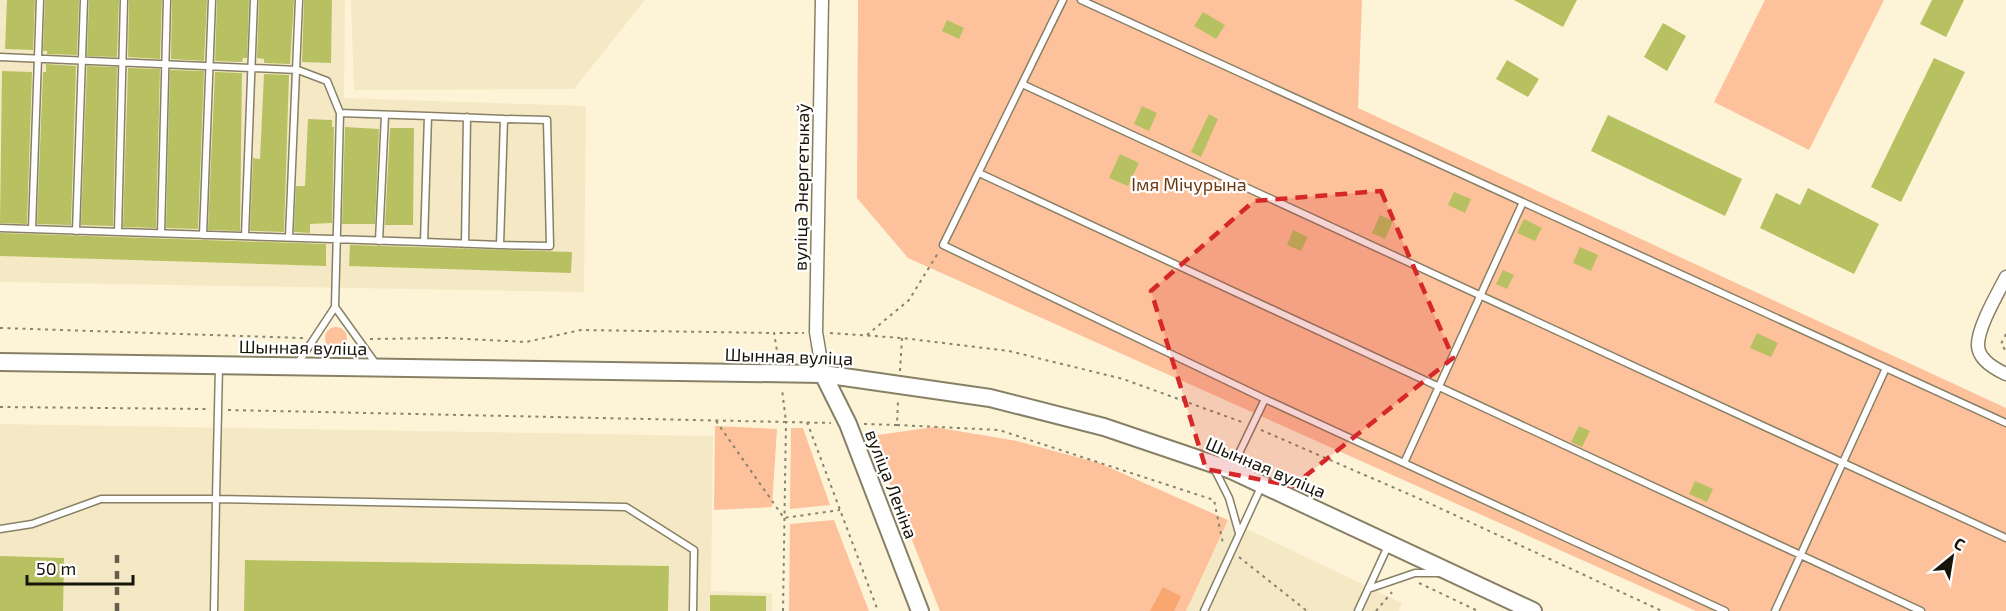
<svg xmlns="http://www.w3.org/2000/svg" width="2006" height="611" font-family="'Exo 2',sans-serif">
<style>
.built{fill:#f4e9c4}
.green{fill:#fdc19c}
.forest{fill:#f9a670}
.building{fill:#b7c162}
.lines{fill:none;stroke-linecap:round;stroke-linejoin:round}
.lane-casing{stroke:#888066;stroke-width:9}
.street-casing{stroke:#888066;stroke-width:15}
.secondary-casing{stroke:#888066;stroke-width:20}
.path{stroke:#88826f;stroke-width:2;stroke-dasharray:3 4.5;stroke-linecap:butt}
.lane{stroke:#fff;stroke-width:6}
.street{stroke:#fff;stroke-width:12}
.secondary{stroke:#fff;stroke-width:16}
.rail{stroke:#645f4f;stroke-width:4.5;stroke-dasharray:8 8;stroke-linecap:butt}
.marked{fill:#d62828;fill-opacity:0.2;stroke:#d62828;stroke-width:4.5;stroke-dasharray:12 8;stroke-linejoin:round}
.labels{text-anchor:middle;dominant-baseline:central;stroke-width:4.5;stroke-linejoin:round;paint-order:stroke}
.park-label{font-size:18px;fill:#6c3810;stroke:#fff}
.street-label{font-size:18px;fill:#17140a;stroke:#fff}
</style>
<rect width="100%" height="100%" fill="#fdf4d7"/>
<path class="built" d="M0 0H345L344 98 586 106 584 292 0 282Z
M351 0H645L574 89 354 90Z
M0 424 713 436 711 591 772 593V611H0Z
M1228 520 1402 603 1399 611H1184Z"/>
<path class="green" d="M858 0H1362L1358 108 2006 408V611H1696L908 258 857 198Z
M1765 0H1884L1809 150 1714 102Z
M325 338a11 11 0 1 1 22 0a11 11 0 1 1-22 0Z
M715 426 777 429 772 507 714 510Z
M934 427 1017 441 1099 463 1228 520 1186 611H940L871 436Z
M791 428H803L830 505 790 509Z
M834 520 869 611H789L790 524Z"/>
<path class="forest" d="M1163 587 1181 596 1174 611H1150Z"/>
<path class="building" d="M7 0H35L33 50 5 49Z
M45 0H79L77 55 47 54V51H43Z
M89 0H119L117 57 87 56Z
M129 0H162L160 59 128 57Z
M172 0H207L204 61 171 59Z
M217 0H249L247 58H243L242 62 215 61Z
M259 0H294L290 64 264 63V59L257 58Z
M304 0H332L331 63 302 62Z
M1514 0H1577L1563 27Z
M1932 0H1964L1946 37 1920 24Z
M1203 12 1225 25 1216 39 1194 26Z
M947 20 964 28 959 39 942 31Z
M1663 23 1686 36 1667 71 1644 57Z
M1934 58 1965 72 1901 202 1871 187Z
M1507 60 1539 79 1528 97 1496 79Z
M46 64 76 66 71 225 37 224 43 72H46Z
M87 66 117 67 113 226 81 225Z
M128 68 160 69 156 228 123 227Z
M170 70 204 71 198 229 166 228Z
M2 71 32 72 27 224 0 223Z
M215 72 242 73 240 231 208 230Z
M264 74 289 75 284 232 250 231 253 158 260 159Z
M1142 106 1157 113 1149 131 1134 124Z
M1209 114 1218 119 1201 157 1191 152Z
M1608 115 1742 179 1725 216 1591 151Z
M308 119 332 120V127H334L332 223 310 224V233L294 232 296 186H305Z
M345 127 379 129 375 224H342Z
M390 128H414L413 225H385Z
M1120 154 1139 163 1128 186 1109 178Z
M1808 188 1879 224 1854 274 1760 228 1776 193 1800 205Z
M1454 192 1471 199 1465 213 1448 205Z
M1380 215 1393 221 1385 239 1372 233Z
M1524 219 1542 228 1535 241 1517 233Z
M1293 230 1308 237 1301 251 1287 245Z
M0 233 326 244V266L0 256Z
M350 245 572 252 571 273 349 266Z
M1580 247 1598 255 1591 271 1573 263Z
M1503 270 1514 275 1507 289 1496 284Z
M1757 333 1778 343 1771 357 1750 348Z
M1579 426 1590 431 1582 447 1571 442Z
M1695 481 1713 489 1707 502 1689 494Z
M0 556 64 558 63 611H0Z
M245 560 669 566 668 611H244Z
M710 595 766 596V611H710Z"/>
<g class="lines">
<defs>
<path id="lane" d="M1063 0 943 245 1265 399 1725 611
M1081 0 2006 423
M0 57 298 70 327 81 340 113 428 116 424 242 0 228
M1022 84 2006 538
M428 116 504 119 500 245 550 246 547 120 504 119
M979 173 1921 611
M32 229 40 0
M76 231 84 0
M118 232 124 0
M161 233 167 0
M203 235 212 0
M245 236 254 0
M289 237 299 0
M379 241 385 115
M424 242 500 245
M465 244 467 117
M335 307 340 113
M298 363 335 307 376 364
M1404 463 1523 202
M1214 468 1229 498 1239 533
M1231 470 1265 399
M0 529 32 524 101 499H216L219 366
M1368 589 1415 573H1440
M214 611 216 499 626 507 694 550 693 611
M1204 611 1261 487
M1358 611 1388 546
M1775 611 1886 368"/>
<path id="street" d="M822 0 816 332 823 374
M2006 277C1998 293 1977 328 1978 346 1979 360 1995 369 2006 374"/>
<path id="secondary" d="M0 362 823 374 990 398 1104 427 1231 470 1533 611
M823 374 848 424 920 611"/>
</defs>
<use href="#lane" class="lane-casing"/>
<use href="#street" class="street-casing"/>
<use href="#secondary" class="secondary-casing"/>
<path class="path" d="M0 328 303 338
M830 333 902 338 1009 351 1123 379 1242 422
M2006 334 2001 344 2006 351
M867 335 909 300 938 253
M370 339 446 338 526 342 581 330 774 333
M778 357 774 333H804
M900 371 902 338
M0 407 207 409
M228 410 786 422 782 389
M716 421 784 518 840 510
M807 422 878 611
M864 424 897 425 898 401
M897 425 999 430 1214 500 1223 544
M1261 430 1420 499 1662 611
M1239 557 1307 611
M1419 583 1478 611
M783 611 786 422 831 423
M1376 611 1392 592"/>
<use href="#lane" class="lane"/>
<use href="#street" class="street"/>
<use href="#secondary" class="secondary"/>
<path class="rail" d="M117 611V555"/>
</g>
<path class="marked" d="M1381 191 1453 358 1293 486 1206 469 1151 291 1254 201Z"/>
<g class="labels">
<g class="park-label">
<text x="1189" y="184">Імя Мічурына</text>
</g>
<g class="street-label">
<text transform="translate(801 187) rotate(-89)">вуліца Энергетыкаў</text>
<text transform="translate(303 347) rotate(1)">Шынная вуліца</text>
<text transform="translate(789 356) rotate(2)">Шынная вуліца</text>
<text transform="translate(1266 467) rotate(23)">Шынная вуліца</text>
<text transform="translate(892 484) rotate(69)">вуліца Леніна</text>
</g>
</g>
<g transform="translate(1952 557) rotate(30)" stroke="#ffffff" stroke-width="4.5" paint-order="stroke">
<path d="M0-4.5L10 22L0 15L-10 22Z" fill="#17140a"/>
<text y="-9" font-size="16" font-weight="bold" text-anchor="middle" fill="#17140a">С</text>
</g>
<path d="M27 575v9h106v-9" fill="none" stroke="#17140a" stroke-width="3"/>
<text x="36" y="575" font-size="18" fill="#17140a" stroke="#ffffff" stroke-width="4.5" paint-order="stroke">50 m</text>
</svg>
